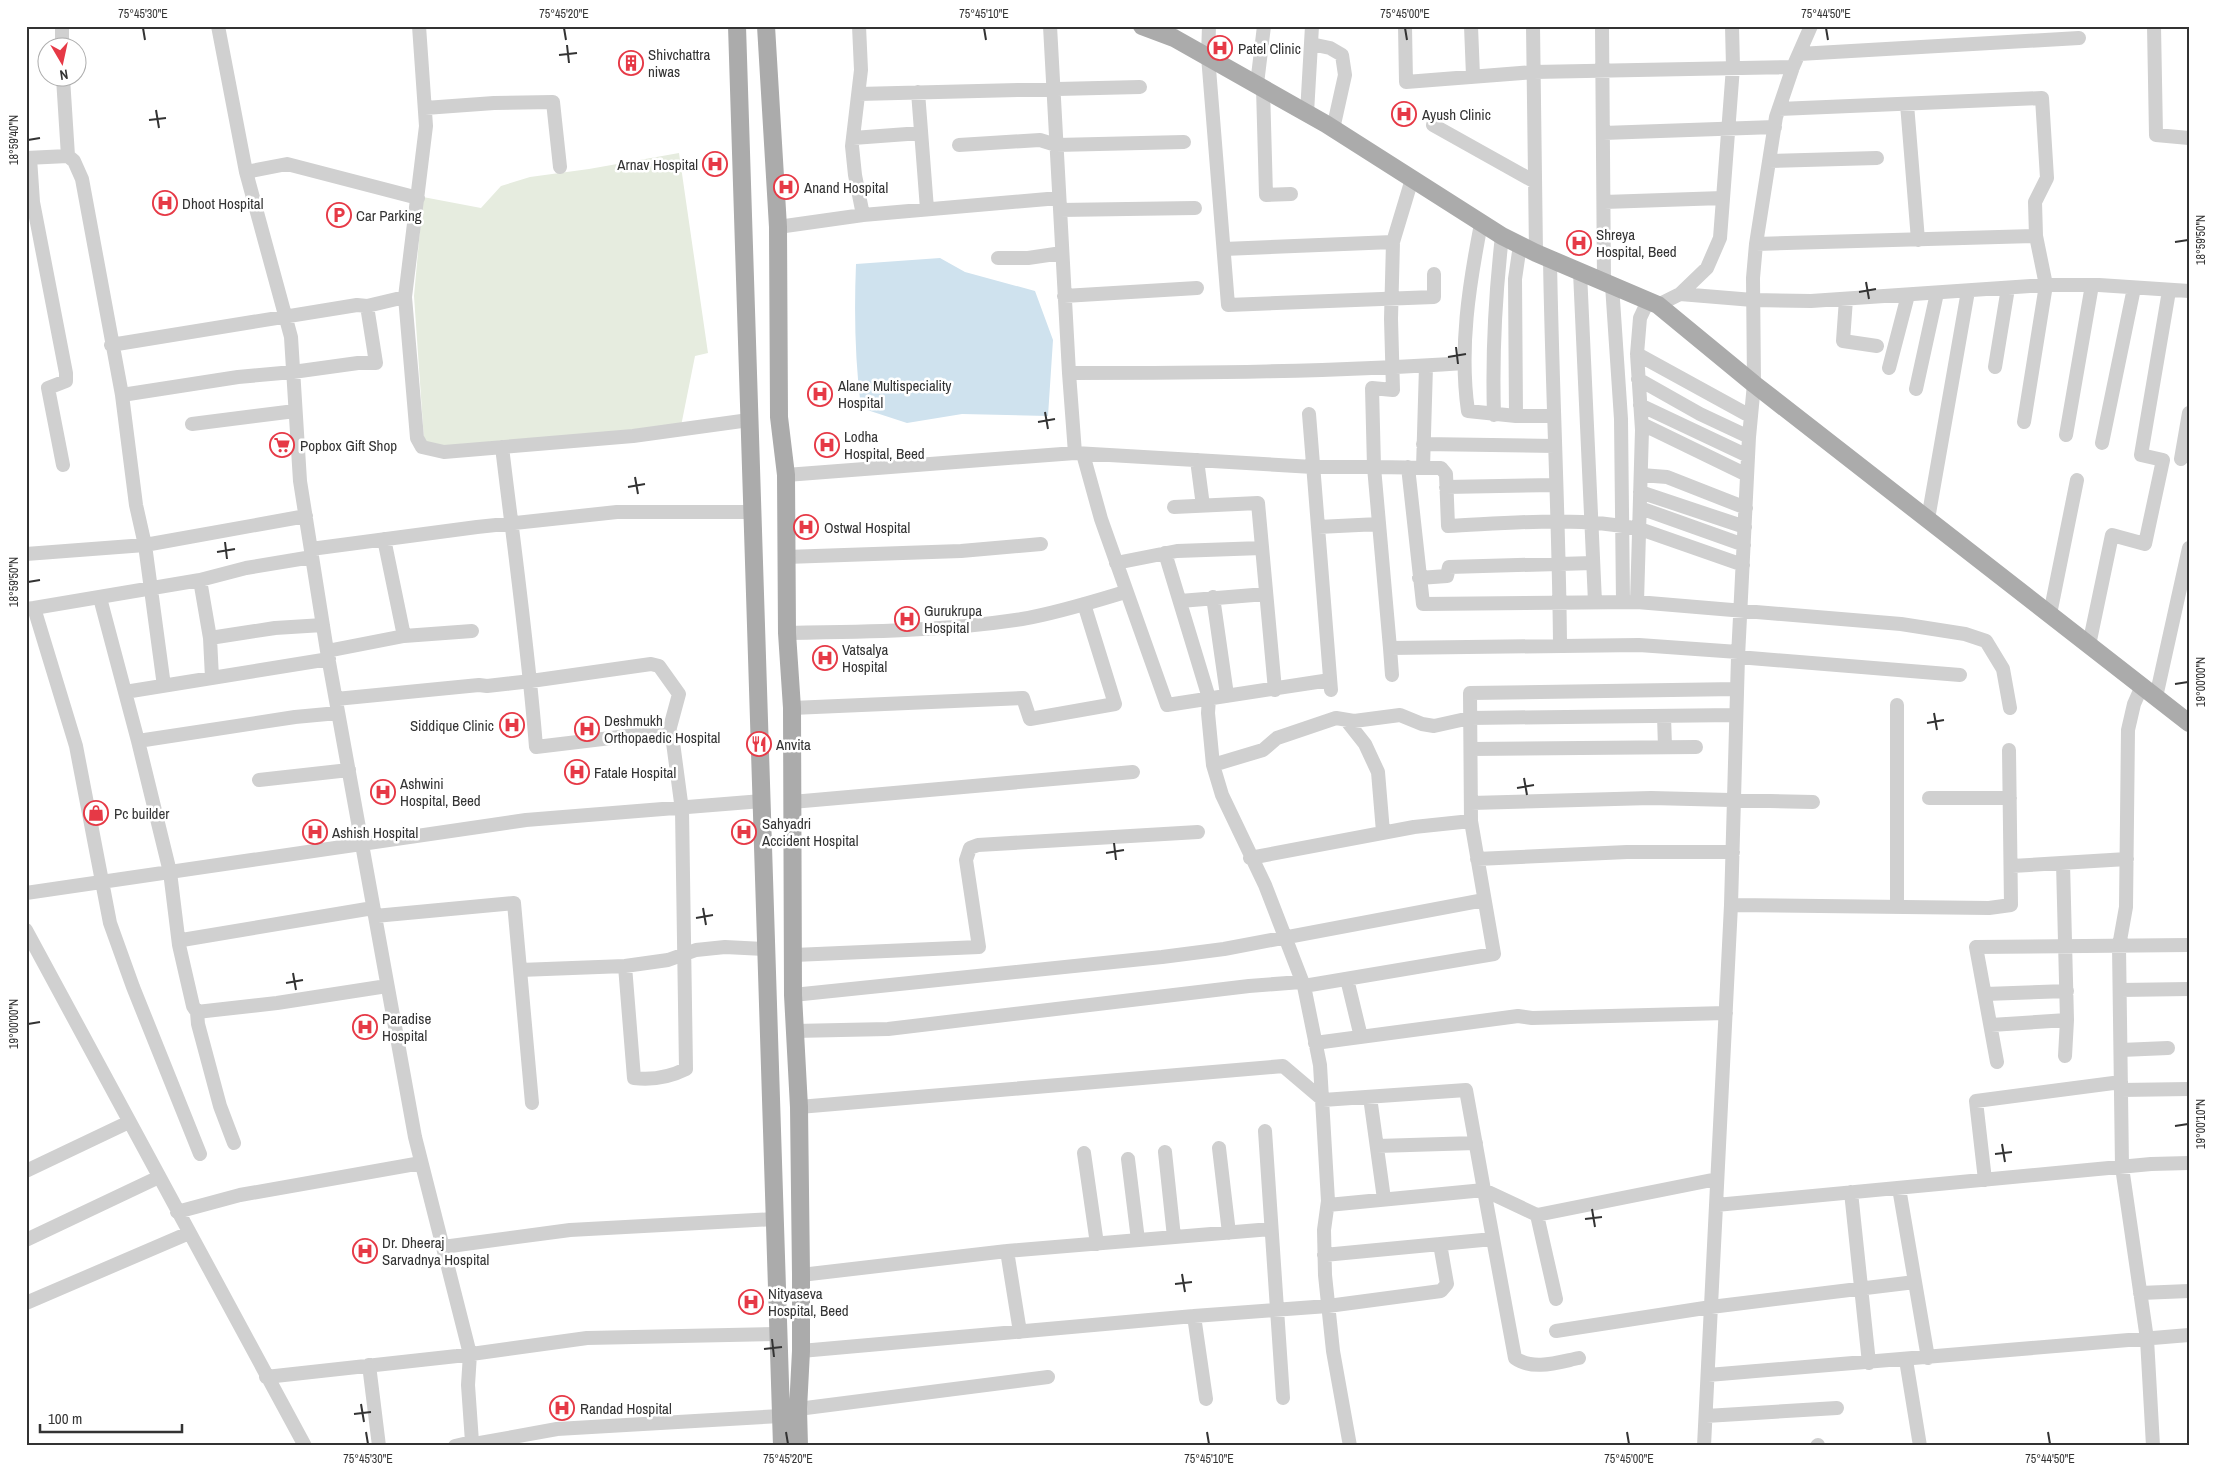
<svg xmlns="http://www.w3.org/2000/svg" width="2215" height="1472" font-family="'Archivo Narrow',sans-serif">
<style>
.green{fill:#e6ecdf}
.water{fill:#cfe2ee}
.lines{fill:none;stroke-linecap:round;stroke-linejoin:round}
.minor{stroke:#d0d0d0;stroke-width:14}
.major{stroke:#ababab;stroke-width:18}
.ticks{fill:none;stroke:#333;stroke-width:2}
.labels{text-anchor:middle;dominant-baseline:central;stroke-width:5;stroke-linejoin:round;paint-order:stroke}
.poi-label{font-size:15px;fill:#333;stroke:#fff;text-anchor:start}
.neatline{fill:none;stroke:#333;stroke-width:2}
.ticks-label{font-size:12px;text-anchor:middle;fill:#333}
</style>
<rect width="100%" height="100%" fill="#fff"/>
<path class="green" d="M679 153 708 353 695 356 681 426 430 447 424 440 414 296 423 197 481 208 501 186 530 177 589 169Z"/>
<path class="water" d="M940 258 965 272 1035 291 1053 340 1048 416 962 414 907 423 861 408C855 360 854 313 856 264Z"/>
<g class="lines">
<path class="minor" d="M218 26 246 172 291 337 300 481 327 651 415 1137 470 1354 468 1385 472 1442
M419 26 426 126 405 297 417 438 422 447 444 452 633 436 749 420
M859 26 861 70 852 146 855 175 863 215
M1209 26 1208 56 1228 305 1434 297V274
M1405 26 1406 82 1534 72 1793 67
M1471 26 1473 76
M1533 26 1536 253
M1602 26 1604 282
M2154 26 2156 135 2189 138
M1311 44 1330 48 1342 55 1345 75 1333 129
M62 48V26
M1799 54 2079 38
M63 78 68 156
M1257 84 1264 26
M1263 88 1266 195 1291 194
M918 92 927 209
M858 94 1140 87
M1907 104 1918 240
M425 108 494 103 553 102 560 167
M1779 109 2042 98 2047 178 2035 202 2036 236 2046 285 2024 422
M1307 113 1312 26
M1433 125 1535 182
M1603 133 1775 127
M853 138 921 133
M959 145 1040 140 1056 145 1184 142
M26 158 68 156 74 161 82 179 122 395 136 505 145 545 164 686
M30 158 33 202 66 373V381L48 388 63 465
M1769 161 1877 158
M246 172 287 164 418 198
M1604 202 1723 198
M1060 210 1195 208
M1481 224C1469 285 1459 349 1468 411L1516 416
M778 227 863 215 1059 198
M1756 244 2036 236
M1520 245 1515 279 1516 416H1553
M1224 249 1393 242
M998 258H1028L1062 253
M1550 259C1552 388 1559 517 1560 645
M1580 272 1595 602
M1612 285 1621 419 1623 602
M1680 294 1753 300 1811 301 2046 285H2099L2189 291
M1064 296 1197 288
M1846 299 1843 341 1877 346
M1648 301 1640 318 1637 354 1642 430 1637 602 1901 624 1965 634 1986 641 2003 669 2010 708
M1658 305 1680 294 1707 268 1720 238 1733 67 1732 26
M111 345 357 305 367 306 405 297
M1637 354 1750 416
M1995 367 2008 288
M1889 368 1908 295
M1069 373C1201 373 1333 372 1464 363
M1638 379 1700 414 1749 437
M1916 389 1937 293
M122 395 238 377 293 372 358 363H376L367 306
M1640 405 1748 456
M1309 414 1331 690
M1494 415C1492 352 1495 298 1502 236
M192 424 295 411
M1642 424 1747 475
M2066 435 2092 285
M2102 443 2134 288
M1423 444 1555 446
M1075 453 1313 467H1374L1372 388 1393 390 1391 319 1393 242 1412 179
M1083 454 1101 519 1167 705 1330 680
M2181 459 2189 413
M1197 460 1203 506
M1408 467 1423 604 1637 602
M1423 468 1426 366
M786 475 1075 453 1069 373 1050 26
M1641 475 1667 477 1746 508
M1446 487 1556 485
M1640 492 1745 527
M1174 507 1258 503 1275 690
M1640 508 1744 545
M1928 519 1968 291
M1318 527 1379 524
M384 539 404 636
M311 549 477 527 617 512H752
M1165 553 1209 698 1208 713 1213 765 1222 795 1265 885 1304 986 1320 1065 1328 1201 1324 1230 1325 1275 1333 1351 1350 1446
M26 554 145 545 306 516
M786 557 961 551 1041 544
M1116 563 1177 551 1262 548
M1419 578 1447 576 1449 567 1593 563
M200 580 210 638 212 678
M1213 597 1227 695
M100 598 138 741 170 872 179 945 193 1006 197 1012 198 1024 220 1106 234 1143
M1180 601 1266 594
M34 608 200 580 246 568 312 557
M26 609 34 608 76 746 110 923 133 987 200 1154
M2050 614 2077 480
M787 633C865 632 945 631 1022 619 1057 613 1092 602 1125 592
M210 638 275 628 323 625
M2089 645 2112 535 2145 544 2163 460 2141 455 2169 291
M1390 648 1392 675
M327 651 404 636 472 631
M1738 652 1639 645 1390 648 1374 467 1441 468 1446 474 1448 526C1512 523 1576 516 1640 529L1743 565
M1738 657 1960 675
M2142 686 2134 704 2128 730 2126 907 2119 946 2122 1167 2147 1339 2153 1446
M125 692 329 659
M2156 697 2189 548
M336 699 479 685 487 686 531 681 651 664 659 666 679 694 669 731 536 747C528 646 514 547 502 447
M1897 705V907
M792 708 1023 698 1030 719 1115 704 1084 604
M1664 716 1665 747
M1346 720 1365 744 1378 772 1383 832
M138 741 295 717 338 713
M1471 749 1696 747
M1213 765 1263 750 1277 738 1336 718 1354 721 1400 715 1422 724 1434 726 1470 718 1736 715
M259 780 349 770
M1929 798H2010
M792 802 1133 772
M1471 803 1651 798 1813 802
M1250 858 1414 827 1471 821
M1477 859 1627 852H1733
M2012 866 2127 859
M26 893 526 820 762 801
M1731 905 1989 908 2011 905 2009 750
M375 916 514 903 532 1103
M26 930 305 1446
M182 940 373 908
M794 955 979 947 966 860 970 848 978 845 1198 832
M625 966 634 1078C651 1080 670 1077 686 1069L682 810 672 735 669 731
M520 970 625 966 668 960 696 950 725 947 766 949
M1347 979 1361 1037
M1304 986 1494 954 1471 821 1470 693 1737 689
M2120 990 2189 989
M1985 994 2067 991
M793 995 1162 957 1224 949 1484 900
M197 1012 277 1003 387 986
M1991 1025 2067 1020 2063 863
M794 1031 888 1029 1249 986 1301 982
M1315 1043 1518 1016 1532 1018 1726 1013
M2121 1050 2168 1048
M2065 1056 2067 1020
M1997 1062 1976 947 2189 945
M2121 1090 2189 1089
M1370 1097 1384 1199
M799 1107 1283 1066 1323 1100 1466 1090 1484 1190 1537 1215 1717 1179
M1265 1131 1283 1398
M1377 1146 1476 1143
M1219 1148 1229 1233
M1165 1152 1174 1237
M1084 1153 1097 1244
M1128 1159 1138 1240
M26 1171 129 1122
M1985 1180 1976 1101 2121 1082
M1899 1188 1928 1358
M1851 1192 1869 1363
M1328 1205 1484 1190 1515 1358C1533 1371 1559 1362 1579 1358
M1716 1205 2151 1164 2189 1163
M177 1212 240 1195 421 1163
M1537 1215 1556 1299
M26 1240 159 1177
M443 1247 570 1230 775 1219
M1007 1251 1020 1332
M1324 1255 1493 1239
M801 1275 1007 1251 1271 1229
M2140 1293 2189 1291
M26 1303 189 1233
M1194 1316 1206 1399
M1556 1331 1711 1307 1915 1282
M801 1351 1194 1316 1328 1306 1441 1291 1447 1284 1440 1244
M1906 1360 1920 1446
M369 1365 379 1446
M1708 1375 2189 1335
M266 1377 457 1356 587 1338 779 1334
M798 1409 1048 1377
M1706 1416 1837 1408
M455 1446 472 1442 480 1443 557 1429 781 1416
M1704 1446 1731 905 1738 657 1749 437 1754 384 1753 278 1756 244 1776 117 1793 67 1811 26
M1817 1446 1818 1445"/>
<path class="major" d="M737 26 782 1446
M766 26 778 227 779 417 786 475 787 633 792 708 793 995 799 1107 801 1275V1351L798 1409 799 1446
M1142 26 1174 38 1326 124 1502 236 1536 253 1658 305 1754 384 2189 723"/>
</g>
<path class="ticks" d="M143 28 145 40M564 28 566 40M984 28 986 40M1405 28 1407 40M1826 28 1828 40M567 45 569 63M559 55 577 53M156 110 159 128M149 120 166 118M28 140 40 138M2175 242 2188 240M1866 282 1869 299M1859 292 1876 289M1456 347 1458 364M1448 357 1466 354M1045 412 1048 429M1038 422 1055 419M635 477 638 494M628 487 645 484M225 542 227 559M217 552 235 549M28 582 40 580M2175 684 2188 682M1934 713 1937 730M1927 723 1944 720M1524 778 1527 795M1517 788 1534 785M1114 843 1116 860M1106 853 1124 850M703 908 706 925M696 918 713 915M293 973 296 990M286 983 303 980M28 1024 40 1022M2175 1126 2188 1124M2002 1144 2005 1162M1995 1154 2012 1152M1592 1209 1595 1227M1585 1219 1602 1217M1182 1274 1185 1292M1175 1284 1192 1282M772 1339 774 1357M764 1349 782 1347M361 1404 364 1422M354 1414 371 1412M366 1432 368 1444M786 1432 788 1444M1207 1432 1209 1444M1627 1432 1629 1444M2048 1432 2050 1444"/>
<defs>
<symbol id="hospital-ring" viewBox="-11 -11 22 22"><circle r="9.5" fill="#fff" stroke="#e63946" stroke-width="1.5"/><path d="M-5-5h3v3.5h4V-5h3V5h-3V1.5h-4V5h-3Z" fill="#e63946"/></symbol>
<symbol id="building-ring" viewBox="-11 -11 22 22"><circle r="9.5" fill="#fff" stroke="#e63946" stroke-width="1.5"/><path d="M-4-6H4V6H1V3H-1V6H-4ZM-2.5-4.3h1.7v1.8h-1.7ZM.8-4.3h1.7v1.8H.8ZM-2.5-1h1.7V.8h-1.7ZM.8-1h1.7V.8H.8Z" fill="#e63946"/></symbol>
<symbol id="parking-ring" viewBox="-11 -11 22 22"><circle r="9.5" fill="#fff" stroke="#e63946" stroke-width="1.5"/><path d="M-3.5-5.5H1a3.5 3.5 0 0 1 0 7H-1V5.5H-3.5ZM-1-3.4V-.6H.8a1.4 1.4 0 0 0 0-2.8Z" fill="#e63946"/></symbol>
<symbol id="supermarket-ring" viewBox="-11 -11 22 22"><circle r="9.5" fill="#fff" stroke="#e63946" stroke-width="1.5"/><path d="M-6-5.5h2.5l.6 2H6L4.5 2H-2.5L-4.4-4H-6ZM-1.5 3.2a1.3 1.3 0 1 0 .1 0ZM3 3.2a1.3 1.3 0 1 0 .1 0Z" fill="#e63946"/></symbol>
<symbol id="restaurant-ring" viewBox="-11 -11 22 22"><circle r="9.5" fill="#fff" stroke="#e63946" stroke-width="1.5"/><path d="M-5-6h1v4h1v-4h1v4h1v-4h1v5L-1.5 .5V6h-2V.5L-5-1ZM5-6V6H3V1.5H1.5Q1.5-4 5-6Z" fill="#e63946"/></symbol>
<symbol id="shop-ring" viewBox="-11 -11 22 22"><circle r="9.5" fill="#fff" stroke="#e63946" stroke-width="1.5"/><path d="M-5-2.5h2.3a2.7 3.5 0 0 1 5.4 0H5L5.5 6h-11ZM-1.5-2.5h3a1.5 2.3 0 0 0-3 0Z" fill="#e63946"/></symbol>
</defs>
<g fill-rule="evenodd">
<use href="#hospital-ring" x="1206" y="34" width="28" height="28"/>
<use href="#building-ring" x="617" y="49" width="28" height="28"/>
<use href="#hospital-ring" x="1390" y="100" width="28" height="28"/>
<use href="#hospital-ring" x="701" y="150" width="28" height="28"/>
<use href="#hospital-ring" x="772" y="173" width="28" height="28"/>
<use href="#hospital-ring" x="151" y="189" width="28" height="28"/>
<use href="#parking-ring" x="325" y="201" width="28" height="28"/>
<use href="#hospital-ring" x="1565" y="229" width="28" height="28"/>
<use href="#hospital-ring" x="806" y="380" width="28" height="28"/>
<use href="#supermarket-ring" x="268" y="431" width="28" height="28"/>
<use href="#hospital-ring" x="813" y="431" width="28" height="28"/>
<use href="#hospital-ring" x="792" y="513" width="28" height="28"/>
<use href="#hospital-ring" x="893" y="605" width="28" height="28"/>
<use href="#hospital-ring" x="811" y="644" width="28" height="28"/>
<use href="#hospital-ring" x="498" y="711" width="28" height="28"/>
<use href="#hospital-ring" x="573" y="715" width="28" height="28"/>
<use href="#restaurant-ring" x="745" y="730" width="28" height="28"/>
<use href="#hospital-ring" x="563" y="758" width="28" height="28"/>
<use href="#hospital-ring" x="369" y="778" width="28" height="28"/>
<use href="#shop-ring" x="82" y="799" width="28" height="28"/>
<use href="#hospital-ring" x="301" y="818" width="28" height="28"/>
<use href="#hospital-ring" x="730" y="818" width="28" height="28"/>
<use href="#hospital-ring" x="351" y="1013" width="28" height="28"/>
<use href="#hospital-ring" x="351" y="1237" width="28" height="28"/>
<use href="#hospital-ring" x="737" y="1288" width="28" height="28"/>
<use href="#hospital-ring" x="548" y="1394" width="28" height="28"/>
</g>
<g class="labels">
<g class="poi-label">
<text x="1238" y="48">Patel Clinic</text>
<text x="648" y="54">Shivchattra<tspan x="648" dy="17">niwas</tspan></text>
<text x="1422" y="114">Ayush Clinic</text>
<text x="698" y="164" text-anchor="end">Arnav Hospital</text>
<text x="804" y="187">Anand Hospital</text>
<text x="182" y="203">Dhoot Hospital</text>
<text x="356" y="215">Car Parking</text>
<text x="1596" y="234">Shreya<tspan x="1596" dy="17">Hospital, Beed</tspan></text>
<text x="838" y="385">Alane Multispeciality<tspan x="838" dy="17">Hospital</tspan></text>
<text x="844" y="436">Lodha<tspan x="844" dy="17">Hospital, Beed</tspan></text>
<text x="300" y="445">Popbox Gift Shop</text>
<text x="824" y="527">Ostwal Hospital</text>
<text x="924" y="610">Gurukrupa<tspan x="924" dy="17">Hospital</tspan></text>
<text x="842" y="649">Vatsalya<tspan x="842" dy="17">Hospital</tspan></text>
<text x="604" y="720">Deshmukh<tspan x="604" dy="17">Orthopaedic Hospital</tspan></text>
<text x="494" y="725" text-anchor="end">Siddique Clinic</text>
<text x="776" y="744">Anvita</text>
<text x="594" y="772">Fatale Hospital</text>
<text x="400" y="783">Ashwini<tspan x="400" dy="17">Hospital, Beed</tspan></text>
<text x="114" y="813">Pc builder</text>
<text x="762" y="823">Sahyadri<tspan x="762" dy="17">Accident Hospital</tspan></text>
<text x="332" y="832">Ashish Hospital</text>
<text x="382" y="1018">Paradise<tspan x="382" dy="17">Hospital</tspan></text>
<text x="382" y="1242">Dr. Dheeraj<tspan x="382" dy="17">Sarvadnya Hospital</tspan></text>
<text x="768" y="1293">Nityaseva<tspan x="768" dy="17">Hospital, Beed</tspan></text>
<text x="580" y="1408">Randad Hospital</text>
</g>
</g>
<rect width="2215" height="1472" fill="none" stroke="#ffffff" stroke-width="55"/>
<g transform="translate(62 62) rotate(171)"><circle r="24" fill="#ffffff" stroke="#adadad"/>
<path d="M0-4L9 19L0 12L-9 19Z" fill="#e63946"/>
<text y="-8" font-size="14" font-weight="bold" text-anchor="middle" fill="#333333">N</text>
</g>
<path d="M40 1424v8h142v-8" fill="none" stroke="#333333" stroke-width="2.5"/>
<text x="48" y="1424" font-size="15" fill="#333333" stroke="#ffffff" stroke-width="4" paint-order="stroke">100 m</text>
<rect x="28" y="28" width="2160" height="1416" class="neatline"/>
<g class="ticks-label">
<text x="143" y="18">75°45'30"E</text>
<text x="564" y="18">75°45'20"E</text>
<text x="984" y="18">75°45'10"E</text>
<text x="1405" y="18">75°45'00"E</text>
<text x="1826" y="18">75°44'50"E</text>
<text transform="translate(14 140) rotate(-90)" y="4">18°59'40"N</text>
<text transform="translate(2201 240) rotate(-90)" y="4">18°59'50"N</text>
<text transform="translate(14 582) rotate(-90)" y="4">18°59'50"N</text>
<text transform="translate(2201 682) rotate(-90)" y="4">19°00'00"N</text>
<text transform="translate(14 1024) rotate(-90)" y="4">19°00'00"N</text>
<text transform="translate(2201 1124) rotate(-90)" y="4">19°00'10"N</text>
<text x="368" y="1463">75°45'30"E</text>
<text x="788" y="1463">75°45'20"E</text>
<text x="1209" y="1463">75°45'10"E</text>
<text x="1629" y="1463">75°45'00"E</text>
<text x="2050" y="1463">75°44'50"E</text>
</g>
</svg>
